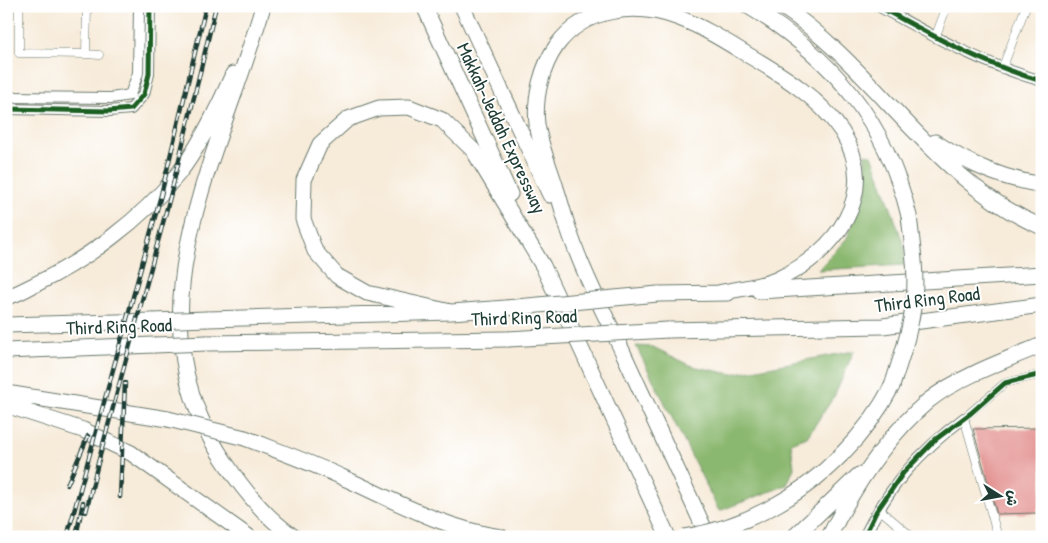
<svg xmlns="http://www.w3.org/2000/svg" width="1048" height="543" viewBox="0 0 1048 543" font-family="'Patrick Hand','Playpen Sans Arabic',sans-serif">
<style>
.forest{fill:#8bb86f;stroke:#557a52}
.building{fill:#e28f8d}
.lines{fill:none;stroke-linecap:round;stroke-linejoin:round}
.minor-casing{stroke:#6b7a6e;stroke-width:9}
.tertiary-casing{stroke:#6b7a6e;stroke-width:12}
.motorway-casing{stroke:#6b7a6e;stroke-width:17}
.minor{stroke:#fff;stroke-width:8}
.tertiary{stroke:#fff;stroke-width:10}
.motorway{stroke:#fff;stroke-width:15}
.rail-casing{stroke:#1f3d34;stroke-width:4.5}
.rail{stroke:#fff;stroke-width:2.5;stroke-dasharray:8;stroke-linecap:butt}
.motorway-bridge-casing{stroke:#6b7a6e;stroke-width:17;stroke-linecap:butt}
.motorway-bridge{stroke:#fff;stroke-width:15}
.cycleway-casing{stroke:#fff;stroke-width:8}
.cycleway{stroke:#1b5e20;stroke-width:5}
.labels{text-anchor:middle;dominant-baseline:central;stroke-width:4;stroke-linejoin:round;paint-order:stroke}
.street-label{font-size:19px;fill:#1f3d34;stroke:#fff}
</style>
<rect width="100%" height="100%" fill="#fff"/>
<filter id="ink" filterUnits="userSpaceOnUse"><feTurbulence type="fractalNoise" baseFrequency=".02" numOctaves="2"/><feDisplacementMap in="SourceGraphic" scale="10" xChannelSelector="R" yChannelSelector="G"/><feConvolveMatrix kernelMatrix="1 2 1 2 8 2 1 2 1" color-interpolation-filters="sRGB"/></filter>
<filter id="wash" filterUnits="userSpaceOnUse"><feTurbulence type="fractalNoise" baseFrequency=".0096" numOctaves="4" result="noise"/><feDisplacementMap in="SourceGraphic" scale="20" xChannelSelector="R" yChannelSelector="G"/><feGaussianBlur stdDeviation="1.12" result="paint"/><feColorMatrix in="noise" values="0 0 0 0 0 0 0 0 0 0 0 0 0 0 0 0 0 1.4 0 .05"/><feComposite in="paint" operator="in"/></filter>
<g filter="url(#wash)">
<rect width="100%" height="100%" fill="#f7ebd9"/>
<path class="forest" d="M865 154 872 155 905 248 904 265 818 270 847 238 866 189Z
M636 346 653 347 692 366 731 374 854 351 835 395 807 437 791 443 794 468 787 485 719 511Z"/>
<g id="blocks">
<path class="building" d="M1042 428V497L1037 513 997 514 973 429Z"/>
</g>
</g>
<g filter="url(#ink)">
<use href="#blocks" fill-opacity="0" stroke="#6b7a6e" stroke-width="1"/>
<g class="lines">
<defs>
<path id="minor" d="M19 6V53L86 54 87 6
M935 38 947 6
M86 54 99 55
M1002 69 1026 6
M878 508 912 537
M998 537 964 418 1005 383 1042 374"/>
<path id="tertiary" d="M878 6C933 36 982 64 1042 81
M6 97 111 98 130 95 138 73 139 6
M6 109 109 111 131 109 144 94 149 74 150 6
M864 537C889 486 919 452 964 418"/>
<path id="motorway" d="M263 6C220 157 124 314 225 462 244 491 265 517 294 537
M424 6 510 194
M462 6 550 195
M748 6C831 56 886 120 909 216
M781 6C877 69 934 182 1042 227
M935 142C970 165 1001 178 1042 185
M759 291 1042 274
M658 294 728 293
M6 297C16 295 25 289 34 285 86 260 141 220 178 174 199 148 219 106 233 74
M451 312 367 293 337 276 315 251 303 219 304 180 320 144 348 119 379 108 409 107 442 120 473 150 543 266 668 537
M207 319 451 312 506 308
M6 325 153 321
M668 330 883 326 1042 305
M207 343 508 339
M6 351 154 345
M6 393 168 419
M6 405 83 430 131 453 249 537
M245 438C278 451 312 463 344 478 395 501 445 529 501 537
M841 455C862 434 878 413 892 386
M708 537C681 477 653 418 626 359 608 320 587 282 573 242 566 224 562 206 556 188 550 168 540 145 537 124 534 97 542 66 557 45 585 7 637 2 679 18 703 27 725 41 748 55 782 75 820 98 842 132 881 194 835 253 778 279 760 287 737 289 718 293
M794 537 859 475
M829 537C853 488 886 437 928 401 956 378 1008 359 1042 345"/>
</defs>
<use href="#minor" class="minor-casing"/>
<use href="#tertiary" class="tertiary-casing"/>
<use href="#motorway" class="motorway-casing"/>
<use href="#minor" class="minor"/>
<use href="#tertiary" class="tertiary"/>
<use href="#motorway" class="motorway"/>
<defs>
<path id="rail" d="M67 485 88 436
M120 497 125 383
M86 512 98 463 170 197 216 6
M67 537 161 195 206 6
M76 537 83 502"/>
</defs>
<use href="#rail" class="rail-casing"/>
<use href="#rail" class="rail"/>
<defs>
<path id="motorway-bridge" d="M506 308 658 294
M153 321 207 319
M508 339 668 330
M154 345 207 343
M892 386C901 358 911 330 914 300 917 273 912 243 909 216
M168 419 245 438
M684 537C743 528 799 498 841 455"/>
</defs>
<use href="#motorway-bridge" class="motorway-bridge-casing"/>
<use href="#motorway-bridge" class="motorway-bridge"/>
<defs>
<path id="cycleway" d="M878 6C933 36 982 64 1042 81
M6 109 109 111 131 109 144 94 149 74 150 6
M864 537 876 512 903 473 936 439 971 413 1005 383 1042 374"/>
</defs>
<use href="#cycleway" class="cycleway-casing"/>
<use href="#cycleway" class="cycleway"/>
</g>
</g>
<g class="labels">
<g class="street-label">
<text transform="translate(502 128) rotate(65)">Makkah-Jeddah Expressway</text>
<text transform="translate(927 299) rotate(-7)">Third Ring Road</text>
<text transform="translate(524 317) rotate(-2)">Third Ring Road</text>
<text transform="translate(119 326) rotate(-2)">Third Ring Road</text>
</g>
</g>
<rect width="1048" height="543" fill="none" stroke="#fff" stroke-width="25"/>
<g transform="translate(1000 496) rotate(101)" stroke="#ffffff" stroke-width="4" paint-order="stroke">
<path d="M0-4L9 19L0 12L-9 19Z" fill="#1f3d34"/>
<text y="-8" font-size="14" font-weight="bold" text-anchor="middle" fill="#1f3d34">ش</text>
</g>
</svg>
